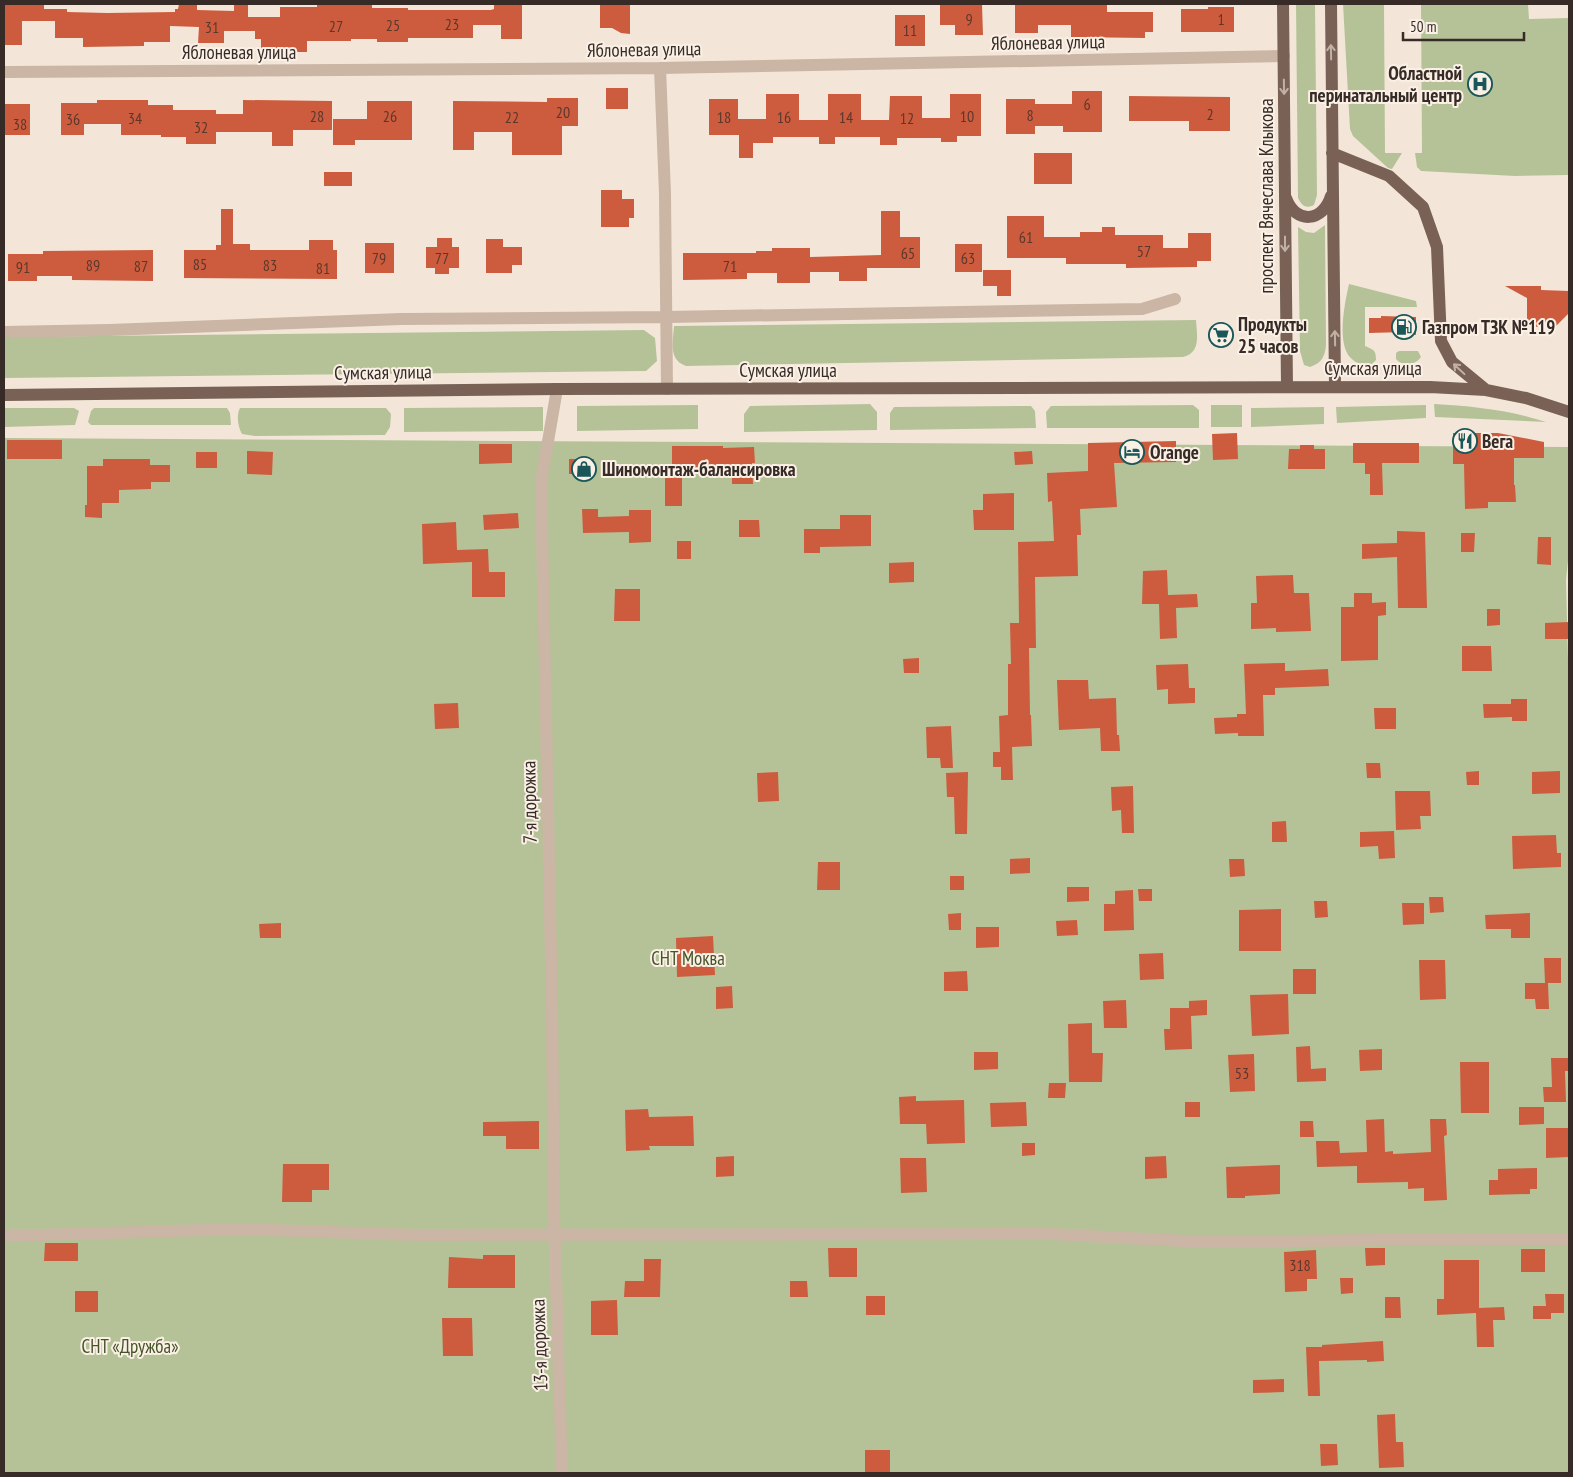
<svg xmlns="http://www.w3.org/2000/svg" width="1573" height="1477" viewBox="0 0 1573 1477" font-family="'PT Sans Narrow',sans-serif">
<style>
.green{fill:#b5c298}
.building{fill:#cc5c3d}
.lines{fill:none;stroke-linecap:round;stroke-linejoin:round}
.minor{stroke:#cbb5a4;stroke-width:12}
.primary{stroke:#796156;stroke-width:12}
.oneway{stroke:#c0b0a5}
.labels{text-anchor:middle;dominant-baseline:central;stroke-width:4;stroke-linejoin:round;paint-order:stroke}
.number-label{font-size:16px;fill:#5c372c}
.street-label{font-size:19px;fill:#362b26;stroke:#faf0e5}
.poi-label{font-size:19px;font-weight:bold;fill:#362b26;stroke:#faf0e5;text-anchor:start}
.park-label{font-size:19px;fill:#465529;stroke:#faf0e5}
</style>
<rect width="100%" height="100%" fill="#f3e6d9"/>
<path class="green" d="M1296 4H1315L1317 195 1314 205C1306 209 1302 206 1298 198Z
M1343 4H1384L1385 153H1402L1392 169 1388 168 1353 136 1350 129Z
M1421 4H1528L1529 19 1569 18V175L1515 176 1421 171 1417 167 1415 153H1422Z
M1325 225 1326 345C1325 356 1322 363 1310 367L1304 365 1300 351 1298 227 1306 232 1314 233Z
M1349 284 1416 301 1417 307H1365V346C1374 350 1376 350 1376 360L1372 364C1365 364 1359 365 1353 360 1335 347 1345 302 1349 284Z
M1196 320C1197 335 1201 353 1183 357L686 366C668 360 673 342 674 326Z
M644 330 655 338 657 361 646 371 4 378V337Z
M1399 351H1418L1421 357C1416 365 1402 367 1396 359V353Z
M870 404 877 412V430L744 432V414L750 406Z
M1434 404C1472 406 1509 410 1546 422L1435 417Z
M698 405V429L577 431V406Z
M1193 405 1199 410V428H1047L1046 412 1051 406Z
M1211 405H1242V427H1211Z
M1426 405V418L1337 423 1336 407Z
M1031 406 1035 411 1036 428 890 430V413L894 407Z
M543 407V431L404 432V408Z
M1324 407V424L1251 427V408Z
M4 408H74L79 411 75 425 4 427Z
M94 408H227L230 413 231 425H91L88 422 91 411Z
M240 408H386L391 414 390 427 385 435 255 436 242 434C238 427 236 416 240 408Z
M4 438 1569 447V551L1566 580 1569 699V1473H4Z"/>
<path class="building" d="M4 4H44V9H67V12L107 13 175 12V9H178L179 4H197V10L234 11V4H248V17H280V7H317V4H372V8H408V10H491L494 9V4H522V39H501V25H473V38H408V42H377V39H351V41H307V52H294V49H261V39H255V31H224V43H198L199 27 170 26V42H144V46L83 47V38H55V21H22V45H4Z
M600 4H630V34L621 33 612 28H600Z
M940 4H982L983 35H955V25H940Z
M1015 4H1107V12H1153V32H1145V38L1071 37V25H1038V33H1015Z
M1208 7H1234V32H1181V9H1208Z
M895 15H925V46H895Z
M606 88H628V109H606Z
M1072 91H1102V132H1063V126H1035V134H1006V99H1035V104H1072Z
M766 94H799V120H828V94H861V120H889L890 96H922V118H950V94H981V136H957V142H941V138H897V145H880V137H835V144H819V137H773V143H753V158H739V135H709V99H738V119H766Z
M1129 96 1230 97V131H1189V121H1129Z
M547 98H578V126H562V155H512V132H474V150H453V101L547 102Z
M97 100H148V105H173V110H216V114H243V100L332 101V130H293V146H272V132H216V144H186V137H161V135H121V124H84V135H61V103H97Z
M367 101H412V140H355V145H333V119H367Z
M4 104H30V135H4Z
M1034 153H1072V184H1034Z
M324 172H352V186H324Z
M601 190H622V199H634V218H629V227H601Z
M221 209H233V244H250V250H309V240H333V250H337V279L184 278V250H216V245H221Z
M881 211H900V237H920V268H867V281H839V272H810V283H777V273H747V279L683 280V253H756V251H772V248H810V257L881 255Z
M1007 216H1044V237H1080V232H1102V227H1115V235H1163V248H1188V233H1211V261H1197V267L1126 268V264H1066V258H1007Z
M437 238H452V247H459V268H449V274H435V268H426V247H437Z
M486 239H503V247H522V265H512V273H486Z
M365 243H394V273H365Z
M955 244H982V272H955Z
M153 250V281L72 280V276H37V281H8V254H43V251Z
M983 270H1011V296H997V286H983Z
M1505 286H1541V290L1569 291V313L1556 326 1527 327V298Z
M1381 316 1416 317V335L1405 332 1369 333V318H1381Z
M1211 326H1230V344H1211Z
M1237 433 1238 459 1213 460 1212 434Z
M1453 433H1498L1544 442V458H1514V485H1515L1516 502H1488V508L1465 509 1464 464H1453Z
M7 440H62V459H7Z
M1176 441V462L1114 463 1117 507 1080 509 1081 535H1077L1078 576 1035 577 1036 648H1029L1030 715H1031L1032 746 1012 747 1013 780H1001V767H993V752H1000L999 716 1008 715V664H1011L1010 623H1019L1018 542 1054 541 1052 501 1048 502 1047 473 1088 471V443Z
M1353 443H1419V463H1382L1383 495H1370V474H1365V463H1353Z
M479 444H512V463L479 464Z
M1300 445H1314V449H1325V469H1288L1289 449H1300Z
M672 446H723V448L754 447 755 463H752L753 484H732V467H672Z
M247 451 273 452 272 475 247 474Z
M1032 451 1033 464 1015 465 1014 452Z
M196 452H217V468H196Z
M103 459H150V465H170V482H151V489L119 490V503H102V518L85 517V505H87V466H103Z
M569 459H594V474H569Z
M665 478H682V506H665Z
M1014 493V530H974L973 510H983V494Z
M582 509H598V517L629 516V510H651V542L629 543V532L583 533Z
M518 513 519 528 484 530 483 515Z
M840 515H871V546L820 547V553H804V529H840Z
M739 520H759L760 537H739Z
M456 522 457 550 488 549 489 572H505V597H472V562L423 564 422 524Z
M1397 531 1425 532 1427 608H1398L1397 557 1362 559V544L1397 543Z
M1461 533H1475L1474 552H1461Z
M1538 537H1551V565L1537 564Z
M677 541H691V559H677Z
M914 562V582L889 583V563Z
M1167 570 1168 595 1197 594 1198 607 1176 608 1177 638 1160 639 1159 604H1142L1143 571Z
M1293 575 1294 593H1309L1311 631 1276 632V628L1251 629V603H1257L1256 576Z
M615 589H640V621H614Z
M1354 593H1372V603L1386 602V615L1378 616V660L1341 661V607H1354Z
M1487 609H1500V625L1487 626Z
M1569 622V639H1545V623Z
M1462 646H1491L1492 671H1462Z
M919 658V673H904L903 659Z
M1285 663V671L1328 669 1329 686 1275 688V695H1263L1264 736H1238V733L1215 734 1214 718 1237 717V714H1246L1244 664Z
M1188 664 1189 688H1195V703L1168 704V689L1157 690 1156 665Z
M1057 680H1088L1089 699 1116 698 1117 735H1119L1120 751H1101L1100 728 1059 730Z
M1511 699H1527V721H1512V717L1484 718 1483 704H1511Z
M458 703 459 728 435 729 434 704Z
M1374 708H1396V729H1375Z
M951 726 953 768H941L940 758H927L926 727Z
M1366 763H1380L1381 778H1367Z
M1479 771V785H1467L1466 772Z
M1560 771V793L1532 794V772Z
M778 772 779 801 758 802 757 773Z
M968 772 967 834H955L954 797H947L946 773Z
M1133 786 1134 833H1122L1121 810 1112 811 1111 787Z
M1395 791H1430L1431 816H1420L1421 829 1396 830Z
M1286 821 1287 842H1272V822Z
M1394 831 1395 858 1379 859 1378 846 1360 847V832Z
M1556 835 1557 853H1561V867L1513 869 1512 836Z
M1030 858V873L1010 874V859Z
M1229 859H1244L1245 876 1230 877Z
M818 862H840V890H817Z
M950 876H964V890H950Z
M1067 887H1089V901L1067 902Z
M1138 889H1152V901H1139Z
M1133 890 1134 930 1104 931V904H1115V891Z
M1429 897H1443L1444 912 1430 913Z
M1314 901H1327L1328 917 1315 918Z
M1402 903H1424V924L1403 925Z
M1281 909V951H1239V910Z
M961 913V930H949L948 914Z
M1530 913V938H1511V929H1486L1485 915Z
M1077 920 1078 935 1057 936 1056 921Z
M281 923V938H260L259 924Z
M976 927H999V947L976 948Z
M713 936 715 975 677 977 676 938Z
M1163 953 1164 979 1140 980 1139 954Z
M1544 958H1561V983H1548L1549 1009H1536L1535 999H1525V983H1547H1545Z
M1419 960H1445L1446 999 1420 1000Z
M1293 969H1316V994H1293Z
M967 971 968 991H944V972Z
M732 986 733 1008 716 1009V987Z
M1288 994 1289 1034 1252 1036 1250 995Z
M1126 1000 1127 1028H1104L1103 1001Z
M1207 1000V1015L1191 1016 1192 1049 1165 1050 1164 1029H1170V1008H1189V1001Z
M1092 1023V1053H1103L1102 1082H1069L1068 1024Z
M1310 1046 1311 1069 1326 1068V1081L1297 1082 1296 1047Z
M1382 1049V1070L1360 1071 1359 1050Z
M974 1052H998V1069L974 1070Z
M1254 1054 1255 1091 1230 1092 1228 1055Z
M1551 1058H1569V1071H1565L1566 1102H1544L1543 1087H1552Z
M1460 1062H1489V1113H1461Z
M1049 1083H1066L1065 1098H1048Z
M916 1096V1101L964 1100 965 1143 927 1144 926 1124H900L899 1097Z
M1026 1102 1027 1126 991 1127 990 1103Z
M1185 1102H1200V1117H1185Z
M1519 1107H1544V1124L1519 1125Z
M648 1109 649 1117 693 1116 694 1146H649L650 1150 626 1151 625 1110Z
M1384 1119 1385 1152 1393 1151V1154L1431 1152 1430 1119H1446L1447 1135 1444 1136 1447 1200 1424 1201V1188L1408 1189V1182L1357 1183V1166L1317 1167 1316 1141H1339L1340 1153 1367 1152 1366 1120Z
M539 1121V1149H506V1136H483V1122Z
M1300 1121H1313L1314 1137H1300Z
M1546 1128H1569V1157L1546 1158Z
M1022 1143H1035V1155L1022 1156Z
M734 1156V1176L716 1177V1157Z
M1166 1156 1167 1178 1145 1179V1157Z
M900 1158H926L927 1192 901 1193Z
M283 1164H329V1190H312V1202H282Z
M1280 1165V1194L1245 1196V1198H1227L1226 1167Z
M1537 1168V1189H1530V1194L1489 1195V1180H1498V1169Z
M45 1243H78V1261H44Z
M828 1248H857V1277H829Z
M1365 1248H1385V1265L1366 1266Z
M1521 1249H1545V1272H1521Z
M1316 1250 1317 1279H1307V1291L1285 1292 1284 1252Z
M483 1255H515V1288H448L449 1257 483 1259Z
M644 1259H661L660 1297H624L625 1281H644Z
M1444 1260H1479V1308L1504 1307 1505 1320H1493L1494 1347H1477L1476 1313 1437 1315V1299H1444Z
M1340 1278H1353V1293L1341 1294Z
M790 1281H807L808 1297H790Z
M75 1291H98V1312H75Z
M1545 1294H1564V1313H1551V1319H1533V1306H1546Z
M866 1296H885V1315H866Z
M1385 1297H1400L1401 1318H1385Z
M617 1300 618 1335H591V1301Z
M442 1318H472L473 1356H443Z
M1383 1341 1384 1361 1367 1362V1360L1319 1361 1320 1396H1308L1306 1347H1322V1345Z
M1284 1379V1392L1253 1393V1380Z
M1395 1414 1396 1442H1403L1404 1467 1379 1468 1377 1415Z
M1320 1444H1337L1338 1465 1321 1466Z
M865 1450H890V1472H865Z"/>
<g class="lines">
<path class="minor" d="M660 68 665 194 667 389
M4 72 660 68 1284 56
M4 332 109 330 401 319 667 317 1142 309 1175 299
M557 389 541 482 552 1006 554 1216 562 1473
M4 1236 242 1229 415 1235 1049 1234 1204 1242 1459 1239 1569 1240"/>
<path class="primary" d="M1283 4 1287 387
M1331 4 1335 387
M1332 153 1389 176 1423 207 1437 247 1441 341 1452 362 1486 390
M1286 198C1296 225 1323 222 1331 196
M4 395 557 389 1430 387 1486 390 1526 398 1569 412"/>
</g>
<defs><path id="oneway-shaft" d="M-6 0H5M1.5-3L5.5 0L1.5 3" fill="none" stroke-width="1.6" stroke-linecap="round" stroke-linejoin="round" transform="scale(1.25)"/></defs>
<g class="oneway">
<use href="#oneway-shaft" transform="translate(1331 52) rotate(-91)"/>
<use href="#oneway-shaft" transform="translate(1284 87) rotate(89)"/>
<use href="#oneway-shaft" transform="translate(1285 244) rotate(90)"/>
<use href="#oneway-shaft" transform="translate(1335 338) rotate(-91)"/>
<use href="#oneway-shaft" transform="translate(1459 369) rotate(-137)"/>
</g>
<defs>
<symbol id="hospital-ring" viewBox="-11 -11 22 22"><circle r="9.5" fill="#faf0e5" stroke="#1a5759" stroke-width="1.5"/><path d="M-5-5h3v3.5h4V-5h3V5h-3V1.5h-4V5h-3Z" fill="#1a5759"/></symbol>
<symbol id="fuel-ring" viewBox="-11 -11 22 22"><circle r="9.5" fill="#faf0e5" stroke="#1a5759" stroke-width="1.5"/><path d="M-5.5-6h7V0h2V4h1.3V-2.5L3-4.5l.8-.8L6-3V5H2.5V1h-1V6h-7ZM-4.2-4.7v3.2H.2V-4.7Z" fill="#1a5759"/></symbol>
<symbol id="supermarket-ring" viewBox="-11 -11 22 22"><circle r="9.5" fill="#faf0e5" stroke="#1a5759" stroke-width="1.5"/><path d="M-6-5.5h2.5l.6 2H6L4.5 2H-2.5L-4.4-4H-6ZM-1.5 3.2a1.3 1.3 0 1 0 .1 0ZM3 3.2a1.3 1.3 0 1 0 .1 0Z" fill="#1a5759"/></symbol>
<symbol id="restaurant-ring" viewBox="-11 -11 22 22"><circle r="9.5" fill="#faf0e5" stroke="#1a5759" stroke-width="1.5"/><path d="M-5-6h1v4h1v-4h1v4h1v-4h1v5L-1.5 .5V6h-2V.5L-5-1ZM5-6V6H3V1.5H1.5Q1.5-4 5-6Z" fill="#1a5759"/></symbol>
<symbol id="hotel-ring" viewBox="-11 -11 22 22"><circle r="9.5" fill="#faf0e5" stroke="#1a5759" stroke-width="1.5"/><path d="M-6-4.5h1.5V1H6V5H4.5V3h-9V5H-6ZM-4 0a1.8 1.8 0 1 1 3.6 0ZM.5 0V-2.5h3Q6-2.5 6 0Z" fill="#1a5759"/></symbol>
<symbol id="shop-ring" viewBox="-11 -11 22 22"><circle r="9.5" fill="#faf0e5" stroke="#1a5759" stroke-width="1.5"/><path d="M-5-2.5h2.3a2.7 3.5 0 0 1 5.4 0H5L5.5 6h-11ZM-1.5-2.5h3a1.5 2.3 0 0 0-3 0Z" fill="#1a5759"/></symbol>
</defs>
<g fill-rule="evenodd">
<use href="#hospital-ring" x="1466" y="70" width="28" height="28"/>
<use href="#fuel-ring" x="1390" y="313" width="28" height="28"/>
<use href="#supermarket-ring" x="1207" y="321" width="28" height="28"/>
<use href="#restaurant-ring" x="1451" y="427" width="28" height="28"/>
<use href="#hotel-ring" x="1118" y="438" width="28" height="28"/>
<use href="#shop-ring" x="570" y="455" width="28" height="28"/>
</g>
<g class="labels">
<g class="number-label">
<text x="969" y="19">9</text>
<text x="1221" y="19">1</text>
<text x="452" y="24">23</text>
<text x="393" y="25">25</text>
<text x="336" y="26">27</text>
<text x="212" y="27">31</text>
<text x="910" y="30">11</text>
<text x="1087" y="104">6</text>
<text x="563" y="112">20</text>
<text x="1210" y="114">2</text>
<text x="1030" y="115">8</text>
<text x="317" y="116">28</text>
<text x="390" y="116">26</text>
<text x="967" y="116">10</text>
<text x="512" y="117">22</text>
<text x="724" y="117">18</text>
<text x="784" y="117">16</text>
<text x="846" y="117">14</text>
<text x="135" y="118">34</text>
<text x="907" y="118">12</text>
<text x="73" y="119">36</text>
<text x="20" y="124">38</text>
<text x="201" y="127">32</text>
<text x="1026" y="237">61</text>
<text x="1144" y="251">57</text>
<text x="908" y="253">65</text>
<text x="379" y="258">79</text>
<text x="442" y="258">77</text>
<text x="968" y="258">63</text>
<text x="200" y="264">85</text>
<text x="93" y="265">89</text>
<text x="270" y="265">83</text>
<text x="141" y="266">87</text>
<text x="730" y="266">71</text>
<text x="23" y="267">91</text>
<text x="323" y="268">81</text>
<text x="1242" y="1073">53</text>
<text x="1300" y="1265">318</text>
</g>
<g class="street-label">
<text transform="translate(1048 42) rotate(-1)">Яблоневая улица</text>
<text transform="translate(644 49) rotate(-1)">Яблоневая улица</text>
<text x="239" y="52">Яблоневая улица</text>
<text transform="translate(1266 196) rotate(-90)">проспект Вячеслава Клыкова</text>
<text x="1373" y="368">Сумская улица</text>
<text x="788" y="370">Сумская улица</text>
<text transform="translate(383 372) rotate(-1)">Сумская улица</text>
<text transform="translate(529 802) rotate(-91)">7-я дорожка</text>
<text transform="translate(539 1345) rotate(-92)">13-я дорожка</text>
</g>
<g class="poi-label">
<text x="1462" y="73" text-anchor="end">Областной<tspan x="1462" dy="22">перинатальный центр</tspan></text>
<text x="1238" y="324">Продукты<tspan x="1238" dy="22">25 часов</tspan></text>
<text x="1422" y="327">Газпром ТЗК №119</text>
<text x="1482" y="441">Вега</text>
<text x="1150" y="452">Orange</text>
<text x="602" y="469">Шиномонтаж-балансировка</text>
</g>
<g class="park-label">
<text x="688" y="958">СНТ Моква</text>
<text x="130" y="1346">СНТ «Дружба»</text>
</g>
</g>
<rect width="1573" height="1477" fill="none" stroke="#362b26" stroke-width="10"/>
<path d="M1403 32v8h121v-8" fill="none" stroke="#362b26" stroke-width="2.5"/>
<text x="1410" y="32" font-size="15" fill="#362b26" stroke="#faf0e5" stroke-width="4" paint-order="stroke">50 m</text>
</svg>
